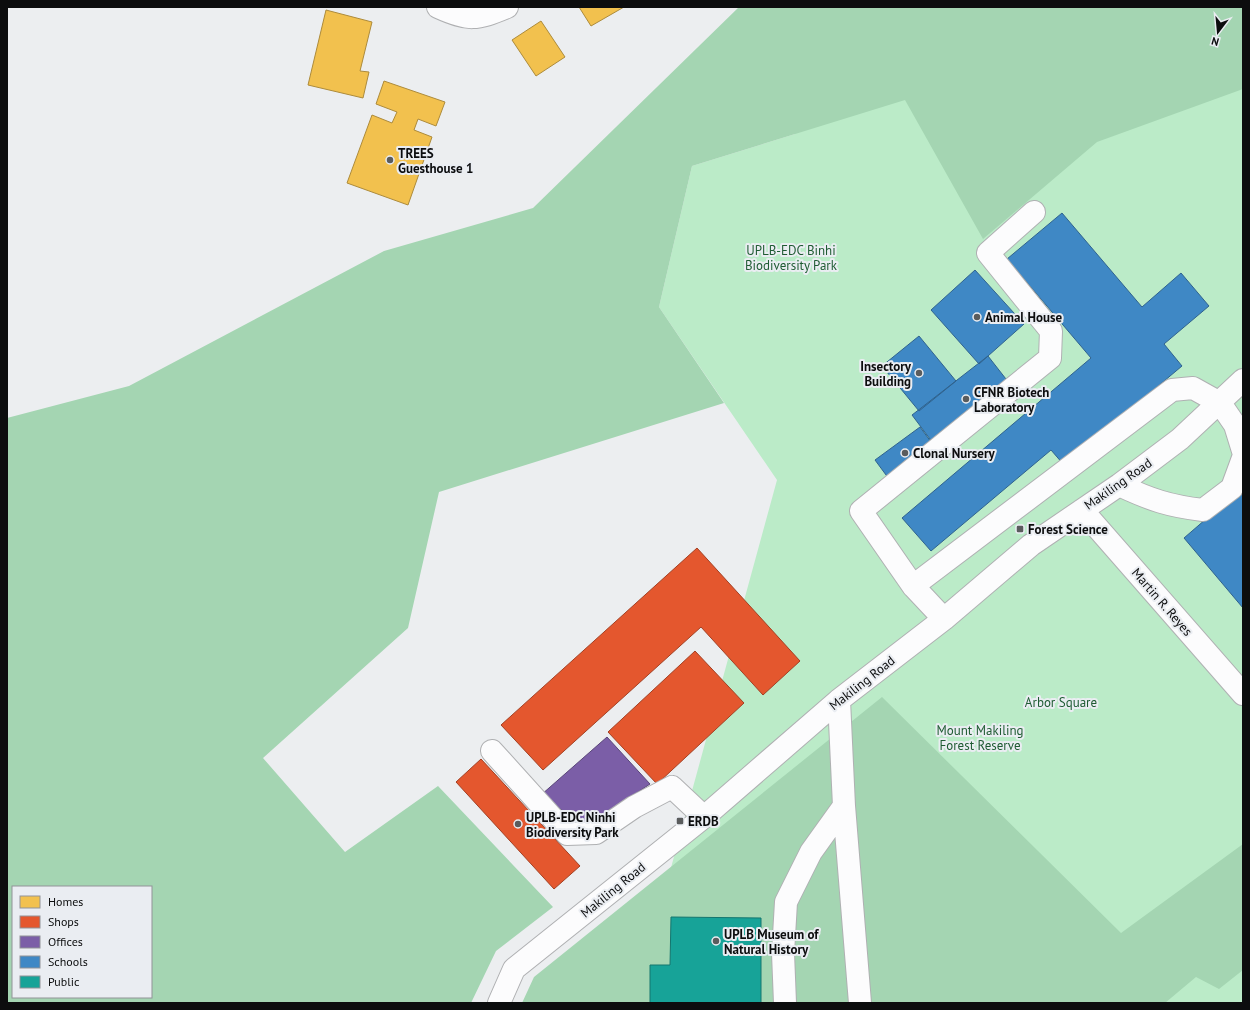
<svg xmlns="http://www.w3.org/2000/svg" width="1250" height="1010" viewBox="0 0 1250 1010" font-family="'PT Sans',sans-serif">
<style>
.green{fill:#bbebc8}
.forest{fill:#a4d5b2;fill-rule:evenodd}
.homes{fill:#f2c14e;stroke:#ad8b3b}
.shops{fill:#e4572e;stroke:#a34124}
.offices{fill:#7b5ea7;stroke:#5a4679}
.schools{fill:#3f88c5;stroke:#30638e}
.public{fill:#17a398;stroke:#14766f}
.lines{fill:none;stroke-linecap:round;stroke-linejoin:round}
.minor-casing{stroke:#afb0b2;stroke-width:24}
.minor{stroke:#fcfcfd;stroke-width:22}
.poi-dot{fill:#5a5c5d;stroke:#eaedf2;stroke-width:1.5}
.labels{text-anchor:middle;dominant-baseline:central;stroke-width:4;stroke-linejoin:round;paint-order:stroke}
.poi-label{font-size:13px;font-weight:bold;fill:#0c0d0e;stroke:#eaedf2;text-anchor:start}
.park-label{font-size:13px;fill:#1f5c33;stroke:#eaedf2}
.street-label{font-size:13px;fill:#0c0d0e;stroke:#eaedf2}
</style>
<rect width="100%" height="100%" fill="#eceef0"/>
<path class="green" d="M792 7H1243V1003H634L777 480 659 307 692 166 795 134Z"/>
<path class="forest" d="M739 7H1243V89L1097 142 983 239 905 100 692 166 659 307 724 403 439 492 408 628 263 758 345 852 438 786 553 907 496 951 471 1003H7V418L129 386 384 251 533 208ZM13 887H151V997H13Z
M882 697 1121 933 1243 844V970L1219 989 1196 977 1165 1003H522L534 977Z"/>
<path class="homes" d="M579 7H624L591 26Z
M326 10 372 22 360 71 369 72 363 98 308 85Z
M541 21 565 57 536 76 512 40Z
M384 81 445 102 436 126 418 119 414 130 432 137 408 205 347 183 372 115 392 123 397 112 376 104Z"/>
<path class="shops" d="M697 548 800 661 763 695 701 627 543 770 501 725Z
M695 651 744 703 657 784 608 732Z
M481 759 580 866 554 889 456 782Z"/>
<path class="offices" d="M607 737 650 784 585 827 541 795Z"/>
<path class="schools" d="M1062 213 1142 307 1181 273 1209 306 1164 344 1182 366 1064 465 1051 450 931 551 902 518 1091 358 1007 259Z
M975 270 1024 324 979 364 931 310Z
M919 336 956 381 919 411 882 366Z
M988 356 1013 388 936 447 912 415Z
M920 427 934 446 889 479 875 460Z
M1243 487V608L1184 538Z"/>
<path class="public" d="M671 917 761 918V1003H650V965H670Z"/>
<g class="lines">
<defs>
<path id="minor" d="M438 7C469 21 476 20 507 7
M1119 485C1151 500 1169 506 1203 510L1232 488 1243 458
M1082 510 1243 694
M913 586 1172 390 1193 388 1220 403 1235 425 1243 451
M944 619 913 586 861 511 1050 358 1051 331 988 253 1034 212
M839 700 844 806 860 1003
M492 751 567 834 596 833 634 807 672 787 704 817
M499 1003 514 969 704 817 839 700 944 619 1031 545 1119 485 1180 439 1243 380
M785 1003 783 953 786 902 811 852 844 806"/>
</defs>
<use href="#minor" class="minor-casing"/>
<use href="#minor" class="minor"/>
</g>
<g class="poi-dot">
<circle cx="390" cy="160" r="4"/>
<circle cx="977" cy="317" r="4"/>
<circle cx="919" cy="373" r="4"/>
<circle cx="966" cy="399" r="4"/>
<circle cx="905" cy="453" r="4"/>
<rect x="1016" y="525" width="8" height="8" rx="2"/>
<rect x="676" y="817" width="8" height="8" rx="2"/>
<circle cx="518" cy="824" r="4"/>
<circle cx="716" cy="941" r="4"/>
</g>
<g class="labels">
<g class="poi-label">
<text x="398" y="153">TREES<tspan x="398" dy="15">Guesthouse 1</tspan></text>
<text x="985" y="317">Animal House</text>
<text x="911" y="366" text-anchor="end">Insectory<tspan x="911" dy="15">Building</tspan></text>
<text x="974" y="392">CFNR Biotech<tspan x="974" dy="15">Laboratory</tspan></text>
<text x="913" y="453">Clonal Nursery</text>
<text x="1028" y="529">Forest Science</text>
<text x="526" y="817">UPLB-EDC Ninhi<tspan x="526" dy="15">Biodiversity Park</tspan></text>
<text x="688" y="821">ERDB</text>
<text x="724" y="934">UPLB Museum of<tspan x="724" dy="15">Natural History</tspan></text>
</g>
<g class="park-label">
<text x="791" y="250">UPLB-EDC Binhi<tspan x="791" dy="15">Biodiversity Park</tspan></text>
<text x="1061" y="702">Arbor Square</text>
<text x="980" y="730">Mount Makiling<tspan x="980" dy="15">Forest Reserve</tspan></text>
</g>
<g class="street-label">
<text transform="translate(1118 484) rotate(-35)">Makiling Road</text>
<text transform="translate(1162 602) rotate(49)">Martin R. Reyes</text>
<text transform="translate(862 683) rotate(-38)">Makiling Road</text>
<text transform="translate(613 890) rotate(-39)">Makiling Road</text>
</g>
</g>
<rect width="1250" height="1010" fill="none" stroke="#0c0d0e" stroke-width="16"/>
<rect x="12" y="886" width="140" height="112" fill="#eaedf2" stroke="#919397"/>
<rect x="20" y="896" width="20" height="12" fill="#f2c14e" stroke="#919397"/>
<text x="48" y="906" font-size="12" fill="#0c0d0e">Homes</text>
<rect x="20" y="916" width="20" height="12" fill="#e4572e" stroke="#919397"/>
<text x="48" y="926" font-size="12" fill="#0c0d0e">Shops</text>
<rect x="20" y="936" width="20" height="12" fill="#7b5ea7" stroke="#919397"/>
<text x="48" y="946" font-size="12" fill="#0c0d0e">Offices</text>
<rect x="20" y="956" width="20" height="12" fill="#3f88c5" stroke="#919397"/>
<text x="48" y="966" font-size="12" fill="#0c0d0e">Schools</text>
<rect x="20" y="976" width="20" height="12" fill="#17a398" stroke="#919397"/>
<text x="48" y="986" font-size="12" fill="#0c0d0e">Public</text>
<g transform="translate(1218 32) rotate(196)" stroke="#eaedf2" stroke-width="3" paint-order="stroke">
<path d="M0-3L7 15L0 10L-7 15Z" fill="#0c0d0e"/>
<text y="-6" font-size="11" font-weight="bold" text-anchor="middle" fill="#0c0d0e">N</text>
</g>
</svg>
